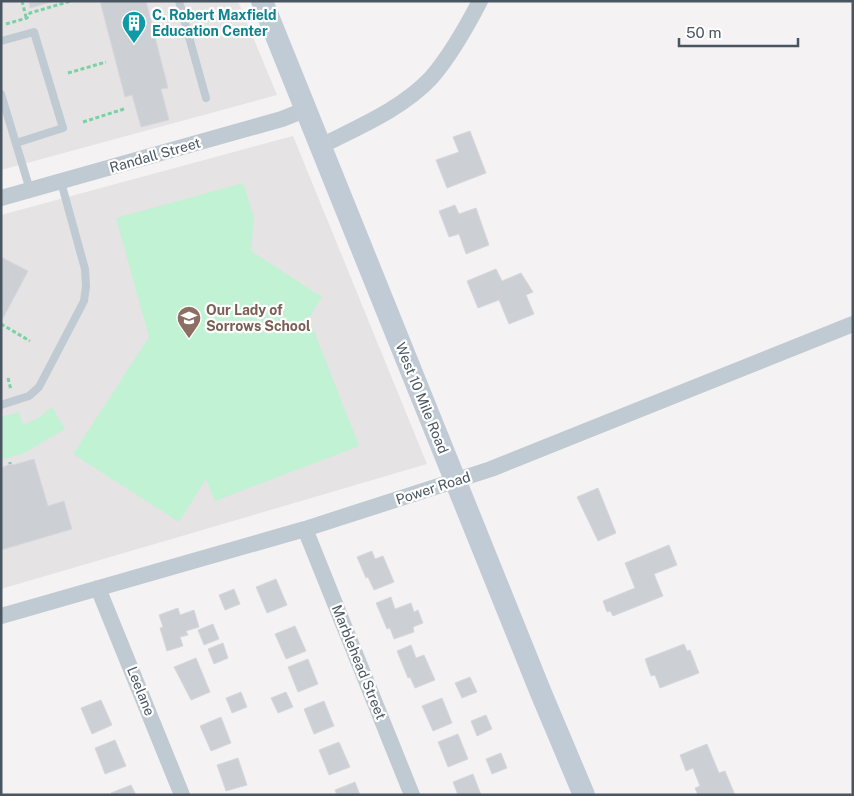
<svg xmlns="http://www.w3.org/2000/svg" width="854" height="796" viewBox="0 0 854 796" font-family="'Public Sans',sans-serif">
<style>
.education{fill:#e5e3e4}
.green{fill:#c1f2d3}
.building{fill:#cccfd4;stroke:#d6d8dd}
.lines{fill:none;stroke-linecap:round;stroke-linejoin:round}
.path{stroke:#77d2a4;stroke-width:3;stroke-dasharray:4 2.5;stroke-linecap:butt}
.lane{stroke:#c0cad2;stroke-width:8}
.street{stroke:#c0cad2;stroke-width:16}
.secondary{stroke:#c0cbd6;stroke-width:22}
.labels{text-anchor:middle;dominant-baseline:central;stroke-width:4.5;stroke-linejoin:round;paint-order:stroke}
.culture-label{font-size:14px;font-weight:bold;fill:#0d838f;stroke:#fff;text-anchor:start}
.street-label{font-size:14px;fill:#495661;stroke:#fff}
.education-label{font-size:14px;font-weight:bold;fill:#785e54;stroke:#fff;text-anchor:start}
</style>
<rect width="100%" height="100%" fill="#f4f2f2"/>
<path class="education" d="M1 1H238L277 95 1 170Z
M293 136 427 464 1 589V215Z"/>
<path class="green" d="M243 183 254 217 251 251 322 297 309 318 359 446 215 501 206 479 179 522 73 454 149 337 116 218Z
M52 407 65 429 24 453 1 460V417L19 412 23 425 38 418Z"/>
<path class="building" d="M29 1H55L30 8Z
M100 1H146L168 88 161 89 169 120 141 127 132 95 125 97Z
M470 131 486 173 447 188 436 160 459 152 453 137Z
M455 205 459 214 476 208 489 245 466 254 459 234 449 237 439 211Z
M1 257 28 271 1 322Z
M496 269 502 281 521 273 533 292 526 295 534 314 509 324 499 300 478 308 467 281Z
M34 459 48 506 64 501 72 529 1 550V468L10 464 13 465Z
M598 488 616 533 598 541 577 497Z
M669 545 677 565 654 574 663 596 613 616 610 611 607 612 603 601 635 588 625 563Z
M372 551 375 559 383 556 394 582 374 590 368 577 366 578 357 557Z
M276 579 287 605 267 613 256 587Z
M234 589 240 604 225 610 219 595Z
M391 597 395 609 411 603 414 612 418 610 423 623 413 627 414 632 394 639 390 628 387 629 376 603Z
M178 608 180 615 194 610 199 627 186 631 188 635 180 637 183 646 167 651 160 628 163 627 159 615Z
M213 624 219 639 204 645 198 630Z
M295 626 306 651 286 659 275 634Z
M223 643 228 658 214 664 208 649Z
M684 644 687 651 690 650 699 673 660 688 655 675 651 676 645 659Z
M411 645 416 658 424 655 435 680 415 688 410 677 408 678 397 651Z
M196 658 210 692 191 700 174 667Z
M308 659 318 684 298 692 288 667Z
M470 677 477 692 462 698 455 683Z
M241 692 247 707 232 713 226 698Z
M286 692 293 707 278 713 271 698Z
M442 698 452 723 433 731 422 706Z
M101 700 112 725 92 734 81 708Z
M324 701 334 726 314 734 304 709Z
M486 715 492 729 477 736 471 721Z
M221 717 231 743 211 751 200 726Z
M458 734 468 759 448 767 438 742Z
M115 740 126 766 105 774 95 748Z
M339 742 350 767 329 775 319 750Z
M707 744 719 773 725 771 735 795H698L695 788 700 786 693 768 686 771 680 755Z
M501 753 507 768 492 774 486 759Z
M238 758 247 785 226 791 217 765Z
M473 774 481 795H458L453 782Z
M355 782 360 795H337L335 790Z
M131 785 136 795H112L111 793Z"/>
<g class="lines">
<path class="path" d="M22 1 26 17
M6 24 27 18 30 13 71 1
M68 73 106 62
M83 122 124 109
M1 324 30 341
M8 378 11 390
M10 462V464"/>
<path class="lane" d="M179 1 206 98
M1 41 34 32 63 128 16 143
M1 94 30 190
M1 405 29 396 39 387 84 301 86 286 85 269 61 182"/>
<path class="street" d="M321 146C358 127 402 109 431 78 451 55 466 28 480 1
M1 198 282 119 307 109
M305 529 412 795
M98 588 182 795
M1 616 305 529 491 469 853 324"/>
<path class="secondary" d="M262 1 541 693 584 795"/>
</g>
<defs>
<symbol id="building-pin" viewBox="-11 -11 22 30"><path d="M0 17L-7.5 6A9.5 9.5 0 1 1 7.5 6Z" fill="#0f9aa8" stroke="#fff"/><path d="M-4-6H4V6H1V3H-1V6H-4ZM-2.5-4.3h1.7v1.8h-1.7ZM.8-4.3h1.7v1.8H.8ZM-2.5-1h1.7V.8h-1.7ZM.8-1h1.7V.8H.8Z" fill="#fff"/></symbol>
<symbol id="school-pin" viewBox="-11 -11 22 30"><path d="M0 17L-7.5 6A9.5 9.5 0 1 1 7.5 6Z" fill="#8d6e63" stroke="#fff"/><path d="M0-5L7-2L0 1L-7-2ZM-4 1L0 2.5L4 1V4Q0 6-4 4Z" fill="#fff"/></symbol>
</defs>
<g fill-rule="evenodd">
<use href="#building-pin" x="120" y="9" width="28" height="38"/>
<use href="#school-pin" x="175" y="304" width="28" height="38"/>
</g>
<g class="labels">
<g class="culture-label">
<text x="152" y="15">C. Robert Maxfield<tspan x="152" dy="16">Education Center</tspan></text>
</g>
<g class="street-label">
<text transform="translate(155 155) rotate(-16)">Randall Street</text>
<text transform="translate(422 398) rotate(68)">West 10 Mile Road</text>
<text transform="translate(433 488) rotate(-18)">Power Road</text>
<text transform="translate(359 662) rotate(68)">Marblehead Street</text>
<text transform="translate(141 691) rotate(68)">Leelane</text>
</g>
<g class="education-label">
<text x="206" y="310">Our Lady of<tspan x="206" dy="16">Sorrows School</tspan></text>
</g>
</g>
<rect width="854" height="796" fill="none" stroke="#495661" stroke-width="5"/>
<path d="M679 38v8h119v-8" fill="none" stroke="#495661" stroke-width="2.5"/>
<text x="686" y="38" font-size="15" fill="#495661" stroke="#ffffff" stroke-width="4" paint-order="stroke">50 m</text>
</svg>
